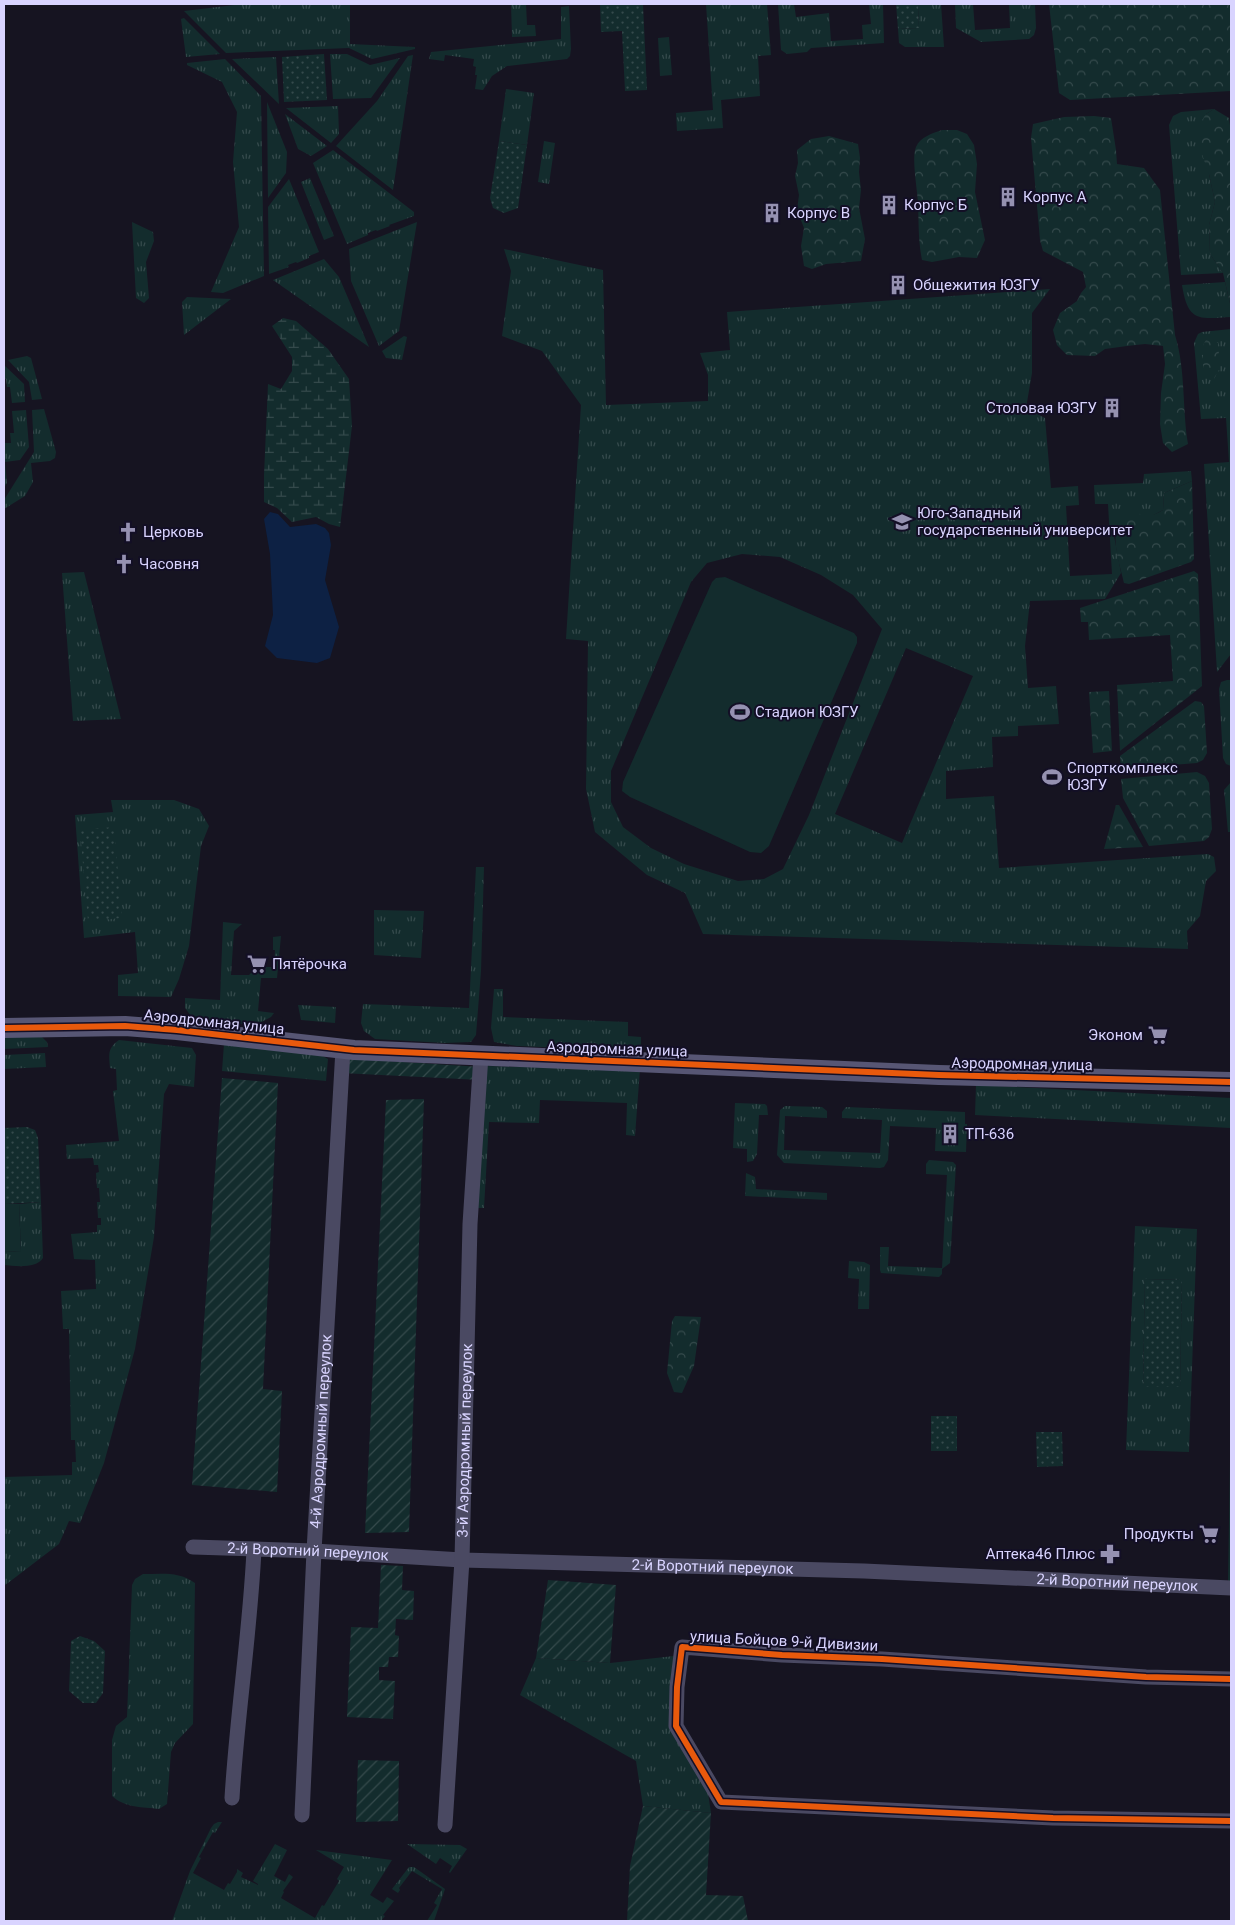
<svg xmlns="http://www.w3.org/2000/svg" width="1235" height="1925" viewBox="0 0 1235 1925" font-family="Roboto,sans-serif">
<style>
.grass{fill:url(#grass-tufts);fill-rule:evenodd}
.forest{fill:url(#forest-crowns)}
.wetland{fill:url(#wetland-marsh)}
.park{fill:url(#park-dots)}
.garden{fill:url(#garden-furrows)}
.pitch{fill:#132c2d}
.water{fill:#0d2144}
.lines{fill:none;stroke-linecap:round;stroke-linejoin:round}
.street{stroke:#4a4962;stroke-width:15}
.secondary{stroke:#575674;stroke-width:20}
.cycleway-casing{stroke:#130f26;stroke-width:9}
.cycleway{stroke:#e8590c;stroke-width:6}
.labels{text-anchor:middle;dominant-baseline:central;stroke-width:4;stroke-linejoin:round;paint-order:stroke}
.poi-label{font-size:15px;fill:#d9d4ff;stroke:#130f26;text-anchor:start}
.street-label{font-size:15px;fill:#d9d4ff;stroke:#130f26}
</style>
<defs>
<pattern id="grass-tufts" width="24" height="20" patternUnits="userSpaceOnUse" patternTransform="scale(1.25)"><rect width="24" height="20" fill="#132c2d"/><path d="M3 7l-1-3M5 7V3M7 7l1-3M15 17l-1-3M17 17v-4M19 17l1-3" fill="none" stroke="#354a4c"/></pattern>
<pattern id="forest-crowns" width="20" height="18" patternUnits="userSpaceOnUse" patternTransform="scale(1.25)"><rect width="20" height="18" fill="#132c2d"/><path d="M2 6a3 3 0 1 1 6 0M12 15a3 3 0 1 1 6 0" fill="none" stroke="#354a4c"/></pattern>
<pattern id="wetland-marsh" width="20" height="14" patternUnits="userSpaceOnUse" patternTransform="scale(1.25)"><rect width="20" height="14" fill="#132c2d"/><path d="M1 5h8M5 5V1M11 12h8M15 12V8" fill="none" stroke="#354a4c"/></pattern>
<pattern id="park-dots" width="8" height="8" patternUnits="userSpaceOnUse" patternTransform="scale(1.25)"><rect width="8" height="8" fill="#132c2d"/><path d="M2 2h.1M6 6h.1" fill="none" stroke="#354a4c" stroke-width="1.8" stroke-linecap="round"/></pattern>
<pattern id="garden-furrows" width="10" height="10" patternUnits="userSpaceOnUse" patternTransform="scale(1.25)"><rect width="10" height="10" fill="#132c2d"/><path d="M-1 1l2-2M0 10L10 0M9 11l2-2" fill="none" stroke="#354a4c"/></pattern>
</defs>
<rect width="100%" height="100%" fill="#161421"/>
<path class="grass" d="M243 4H350V44L415 47V49L372 59 349 48 226 53 184 11Z
M511 4H526L527 25H535L536 36 512 37Z
M706 4H767L771 55 758 56 760 96 721 100 723 128 677 131 676 113 713 110Z
M778 4H794L796 17 829 13 831 41 863 39 862 25 871 24 869 4H883L884 43 811 48 807 52 787 54 781 50Z
M918 4H941L944 47H905L899 43 898 29 919 28Z
M955 4H973L975 30 1010 28 1009 4H1035L1036 28 1034 35 1029 39 981 42 956 28Z
M569 6 571 49 570 56 567 59 507 66 492 76 483 90 475 89 477 75H475L476 67 473 66 474 59 445 55 444 61 429 59 431 52 561 39V7Z
M184 18 220 54 186 57 181 19Z
M669 37 672 75 660 76 658 38Z
M330 54H347L370 65 400 58 371 98 333 99Z
M413 55 393 190 336 146 377 101 408 56Z
M276 57 279 104 232 59Z
M225 59 261 96 264 276 223 293 211 292 239 227 233 162 237 112 222 82 187 65V63Z
M506 89 534 93 527 145 499 141Z
M267 102 287 152 286 173 268 198Z
M338 106 339 134 331 143 286 108Z
M1214 109 1206 114 1209 174 1215 202 1209 225 1210 254 1223 273 1181 275 1169 125 1173 116 1181 112Z
M285 114 327 146 311 156 298 149Z
M544 141 555 143 549 184 538 182Z
M333 150 414 212V216L389 225 390 226 377 231 376 230 368 233V235L347 244 313 163Z
M310 178 334 236 324 240 301 182Z
M289 179 319 252 309 256V258L297 263 296 262 288 265 289 267 269 274 268 207Z
M132 222 153 232 154 241 146 262 149 298 144 303 136 298Z
M417 222 399 331 379 346 351 281 349 249Z
M504 249 603 270 606 405 708 401V375L700 353 730 350 727 312 1050 289 1032 313V373L1026 408 1045 418 1051 488 1078 486 1079 505 1066 506 1070 576 1112 574 1108 504H1095L1094 485 1143 483 1144 474 1191 471 1192 481 1164 493 1163 510 1114 536 1121 573 1105 599 1030 601 1025 646 1028 688 1056 686 1059 724 1018 726V736L992 737 993 767 946 771V799L994 796 999 868 1208 854 1214 857 1216 871 1206 881 1200 916 1187 931 1188 949 703 934 685 893 647 875 595 832 586 789 588 641 566 639 581 405 542 351 502 336 511 271ZM742 554 780 557 821 575 853 595 882 629 809 815 783 869 764 879 738 881 684 864 651 848 623 827 611 802V771L691 582 707 563ZM906 648 973 676 902 843 835 814Z
M324 259 339 277 369 347 273 280Z
M1225 282 1231 308V317C1198 319 1188 322 1182 285Z
M187 297 231 299 184 335 182 302Z
M1231 329V654L1217 672 1204 464 1229 462 1226 418 1201 419 1194 343 1198 334 1202 332Z
M404 336 407 337 402 360 386 358 382 351Z
M27 356 31 358 42 399 32 400 29 382 8 360Z
M4 365 24 384 25 402 12 403 10 387H7L6 379H4Z
M44 409 56 452 55 458 50 461 31 463 33 482 25 496 4 509V500L34 452 32 410Z
M26 410 29 447 20 460 5 462 7 483 4 488V443H11L10 433H14L12 411Z
M84 572 121 719 73 721 62 573Z
M1227 680H1231V766L1226 764 1223 758 1219 689 1221 682Z
M1231 782V832H1228L1224 790Z
M111 800H174L199 809 209 826 201 846 189 946 179 979 171 997 118 996V975L138 973 135 932 84 938 75 815 113 812Z
M476 867H484L481 971 476 1035 471 1042 445 1043 375 1039 364 1031 361 1023 363 1004 469 1008Z
M374 910 424 911 421 958 374 955Z
M223 922 242 924 234 931 231 975H249L257 967H274L275 950H273V937L281 936 277 978H261L258 1011 274 1013 271 1017 256 1025 194 1020 185 1008V998L220 1000Z
M494 989H503V1017L628 1022V1036L641 1037V1044L638 1051 517 1046 494 1042 491 1028Z
M298 1005 336 1007 335 1023 301 1020Z
M40 1035 47 1042 48 1047 4 1049V1036Z
M119 1040 192 1048 196 1055 194 1087 169 1084 164 1094 154 1237 135 1349 104 1463 80 1523 69 1521 59 1544 4 1586V1477L72 1475V1462H76L75 1440H71L69 1329H63L61 1291 96 1289 95 1260 74 1259 71 1234 97 1232V1225H101V1218H98L97 1202H100L99 1188H97L96 1173 99 1172 98 1165H94L93 1158 67 1159 66 1145 119 1141 113 1091 117 1090 116 1069 110 1068C109 1055 107 1048 119 1040Z
M224 1044 319 1054 328 1059 326 1081 222 1071Z
M45 1053 46 1067 4 1069V1055Z
M486 1066 640 1069 635 1136 626 1135 627 1103 540 1100 539 1123 489 1122 484 1208H477Z
M976 1085 1231 1098V1128L975 1115Z
M735 1103 765 1104 767 1106 768 1115H759L757 1154 753 1161 747 1162V1149L733 1148Z
M785 1106 822 1107 827 1111V1118L785 1116 784 1150 880 1153 882 1120 842 1118V1112L846 1107 965 1112V1124H967L966 1152 935 1151 936 1128 890 1126 888 1160 884 1167 880 1168 784 1163 777 1155 780 1110ZM944 1123 957 1124 956 1145 943 1144Z
M929 1160 953 1162 956 1165 950 1263 942 1269V1274L939 1277 881 1273 880 1270V1247H889L888 1266 942 1268 947 1175 926 1174V1164Z
M746 1173 755 1177 756 1189 827 1193V1200L745 1196Z
M41 1202 43 1258C36 1269 15 1266 4 1265V1252L21 1251 19 1204Z
M1135 1226 1197 1229 1189 1452 1126 1450ZM1145 1279 1182 1280 1180 1387 1143 1386Z
M849 1261 864 1262 870 1265 869 1309H858L859 1279 848 1278Z
M1230 1461H1231V1582H1228Z
M143 1574C161 1574 179 1571 195 1583L193 1724 175 1743 171 1752 167 1804 159 1809C143 1807 125 1808 112 1796V1740L116 1726 127 1717 132 1585 135 1579Z
M674 1656 669 1726 708 1793 711 1813 643 1806 636 1761 520 1695 536 1658 610 1663Z
M218 1822H222L215 1833 213 1832 199 1857 201 1858 193 1873 224 1890 228 1883 230 1884 237 1872V1869L243 1873 241 1877 258 1885V1884L253 1881 275 1844 287 1850 274 1876 285 1882 289 1874 293 1877 283 1891 284 1892 281 1898 315 1918 322 1905 324 1906 339 1881 337 1879 344 1867 316 1850 392 1860 370 1895 383 1903 387 1897 394 1901 383 1915 385 1916 381 1921H172L190 1871 211 1828 214 1824Z
M407 1844 460 1845 467 1849 450 1873 449 1872 452 1866 440 1858 436 1864Z
M409 1867H414L445 1889 434 1921H427L437 1905 434 1903 442 1889 412 1871 399 1888 400 1890 398 1893 392 1889Z"/>
<path class="forest" d="M1049 4H1231V91L1070 100 1059 93Z
M1214 109 1229 118 1231 133V308L1223 273 1210 254 1209 225 1215 202 1209 174 1199 146V125L1206 114Z
M1094 116 1111 118 1116 150 1117 164 1144 168 1160 190 1175 335C1186 371 1182 408 1188 444L1172 452 1163 443 1160 424 1161 393 1165 364 1163 346 1145 344 1127 346 1105 349 1095 356 1067 355 1057 345 1053 330 1060 313 1077 301 1081 293 1086 287 1083 272 1043 251 1040 240 1031 138 1033 124 1064 117Z
M942 130H957L967 134 974 145 977 164 975 192 985 240 977 258 959 257 932 262 922 260C918 239 919 225 918 205 918 192 911 158 916 147 920 137 933 133 942 130Z
M829 136 858 144 860 158 859 172 861 190 859 208 865 239 861 261 826 264 812 269 804 266 801 246 804 228 797 210 799 195 795 176 798 163 797 150 811 139Z
M1206 340 1218 343 1220 368 1214 379H1208L1203 376V345Z
M1192 481 1194 559 1191 562 1129 584 1124 583C1118 557 1106 527 1129 509 1143 517 1150 518 1163 510L1164 493Z
M1194 571 1198 574 1202 686 1120 751 1117 685 1173 681 1170 635 1089 640 1088 622H1081L1080 608Z
M1109 691 1112 751 1093 753 1089 692Z
M1195 701 1201 702 1204 706 1207 753 1203 760 1197 763 1121 769 1120 756Z
M1197 772 1205 776 1209 783 1212 829 1209 837 1204 841 1149 846 1123 798 1121 779Z
M1116 805H1119L1143 847 1104 849Z
M675 1316 701 1317 694 1366 682 1393 674 1392 667 1373 672 1321Z"/>
<path class="wetland" d="M283 318 296 321 328 349 349 379 352 426 340 527 329 524 316 517 292 522 277 508 264 502V475L268 384 281 389 292 371V357L272 326Z"/>
<path class="park" d="M600 4H643L647 90 625 91 622 31 601 32Z
M896 4H918L919 28 898 29Z
M324 54 327 100 284 102 282 57Z
M499 141 527 145 518 208 504 213 493 208 490 198Z
M114 827 122 918 88 921 80 830Z
M27 1127 35 1130 38 1138 41 1202 4 1204V1128Z
M1145 1279 1182 1280 1180 1387H1143Z
M931 1416H957V1451H931Z
M1036 1432H1062L1063 1466 1037 1467Z
M80 1636 94 1641 105 1651 103 1693 96 1703H83L69 1691 71 1641Z"/>
<path class="garden" d="M342 1058 481 1067V1080L341 1073Z
M222 1078 278 1083 263 1389 282 1391 277 1492 192 1485Z
M424 1099 409 1532 365 1533 386 1100Z
M381 1565 403 1566 402 1590 414 1591 413 1620 396 1619 395 1635 399 1636 398 1657H389L388 1667H379V1680L395 1681 393 1719 347 1717 351 1627 378 1628Z
M548 1580 616 1585 610 1663 536 1658Z
M358 1760 399 1761 398 1821 356 1822Z
M643 1806 711 1813 706 1895 743 1896 748 1921H627L630 1866Z"/>
<path class="pitch" d="M725 577 854 633 857 637V643L769 846 761 853 750 852 630 797 622 791 623 782 712 582 716 578Z
M4 1204H19L21 1251 4 1252Z"/>
<path class="water" d="M270 512 278 514 290 527 316 524 325 528 329 533 331 545 325 580 339 627 330 658 317 663 277 658 265 646 273 615 270 554 264 519Z"/>
<g class="lines">
<g class="street">
<path id="s1" d="M193 1547 314 1551 462 1560 864 1571 1231 1588"/>
<path d="M1231 1679 1146 1677 882 1659 782 1655 682 1647 677 1687 676 1726 721 1802 1053 1818 1231 1821"/>
<path d="M232 1798C237 1715 250 1633 254 1550"/>
<path id="s2" d="M302 1815 314 1551 343 1049"/>
<path id="s3" d="M445 1825 462 1560 470 1224 481 1055"/>
</g>
<path class="secondary" d="M4 1028 125 1026 177 1030 354 1050 939 1075 1231 1082"/>
<defs>
<path id="cycleway" d="M4 1028 125 1026 177 1030 354 1050 939 1075 1231 1082
M1231 1679 1146 1677 882 1659 782 1655 682 1647 677 1687 676 1726 721 1802 1053 1818 1231 1821"/>
</defs>
<use href="#cycleway" class="cycleway-casing"/>
<use href="#cycleway" class="cycleway"/>
</g>
<defs>
<symbol id="building-bare" viewBox="-9 -9 18 18"><path d="M-4-6H4V6H1V3H-1V6H-4ZM-2.5-4.3h1.7v1.8h-1.7ZM.8-4.3h1.7v1.8H.8ZM-2.5-1h1.7V.8h-1.7ZM.8-1h1.7V.8H.8Z" fill="#9591b1" stroke="#130f26" stroke-width="2.5" paint-order="stroke"/></symbol>
<symbol id="university-bare" viewBox="-9 -9 18 18"><path d="M0-5L7-2L0 1L-7-2ZM-4 1L0 2.5L4 1V4Q0 6-4 4Z" fill="#9591b1" stroke="#130f26" stroke-width="2.5" paint-order="stroke"/></symbol>
<symbol id="church-bare" viewBox="-9 -9 18 18"><path d="M-1.2-6h2.4v3.5h3.3v2.4h-3.3V6h-2.4V-.1h-3.3v-2.4h3.3Z" fill="#9591b1" stroke="#130f26" stroke-width="2.5" paint-order="stroke"/></symbol>
<symbol id="stadium-bare" viewBox="-9 -9 18 18"><path d="M0-5a6.5 5 0 1 0 0 10a6.5 5 0 1 0 0-10ZM-3.5-1.8h7v3.6h-7Z" fill="#9591b1" stroke="#130f26" stroke-width="2.5" paint-order="stroke"/></symbol>
<symbol id="supermarket-bare" viewBox="-9 -9 18 18"><path d="M-6-5.5h2.5l.6 2H6L4.5 2H-2.5L-4.4-4H-6ZM-1.5 3.2a1.3 1.3 0 1 0 .1 0ZM3 3.2a1.3 1.3 0 1 0 .1 0Z" fill="#9591b1" stroke="#130f26" stroke-width="2.5" paint-order="stroke"/></symbol>
<symbol id="pharmacy-bare" viewBox="-9 -9 18 18"><path d="M-2-6h4v4h4v4h-4v4h-4v-4h-4v-4h4Z" fill="#9591b1" stroke="#130f26" stroke-width="2.5" paint-order="stroke"/></symbol>
</defs>
<g fill-rule="evenodd">
<use href="#building-bare" x="994" y="183" width="28" height="28"/>
<use href="#building-bare" x="875" y="191" width="28" height="28"/>
<use href="#building-bare" x="758" y="199" width="28" height="28"/>
<use href="#building-bare" x="884" y="271" width="28" height="28"/>
<use href="#building-bare" x="1098" y="394" width="28" height="28"/>
<use href="#university-bare" x="888" y="508" width="28" height="28"/>
<use href="#church-bare" x="114" y="518" width="28" height="28"/>
<use href="#church-bare" x="110" y="550" width="28" height="28"/>
<use href="#stadium-bare" x="726" y="698" width="28" height="28"/>
<use href="#stadium-bare" x="1038" y="763" width="28" height="28"/>
<use href="#supermarket-bare" x="243" y="950" width="28" height="28"/>
<use href="#supermarket-bare" x="1144" y="1021" width="28" height="28"/>
<use href="#building-bare" x="936" y="1120" width="28" height="28"/>
<use href="#supermarket-bare" x="1195" y="1520" width="28" height="28"/>
<use href="#pharmacy-bare" x="1096" y="1540" width="28" height="28"/>
</g>
<g class="labels">
<g class="poi-label">
<text x="1023" y="197">Корпус А</text>
<text x="904" y="205">Корпус Б</text>
<text x="787" y="213">Корпус В</text>
<text x="913" y="285">Общежития ЮЗГУ</text>
<text x="1097" y="408" text-anchor="end">Столовая ЮЗГУ</text>
<text x="917" y="513">Юго-Западный<tspan x="917" dy="17">государственный университет</tspan></text>
<text x="143" y="532">Церковь</text>
<text x="139" y="564">Часовня</text>
<text x="755" y="712">Стадион ЮЗГУ</text>
<text x="1067" y="768">Спорткомплекс<tspan x="1067" dy="17">ЮЗГУ</tspan></text>
<text x="272" y="964">Пятёрочка</text>
<text x="1143" y="1035" text-anchor="end">Эконом</text>
<text x="965" y="1134">ТП-636</text>
<text x="1194" y="1534" text-anchor="end">Продукты</text>
<text x="1095" y="1554" text-anchor="end">Аптека46 Плюс</text>
</g>
<g class="street-label">
<text transform="translate(214 1022) rotate(6)">Аэродромная улица</text>
<text transform="translate(617 1049) rotate(2)">Аэродромная улица</text>
<text transform="translate(1022 1064) rotate(1)">Аэродромная улица</text>
<text stroke="none"><textPath href="#s2" startOffset="384">4-й Аэродромный переулок</textPath></text>
<text stroke="none"><textPath href="#s3" startOffset="385">3-й Аэродромный переулок</textPath></text>
<text stroke="none"><textPath href="#s1" startOffset="115">2-й Воротний переулок</textPath></text>
<text stroke="none"><textPath href="#s1" startOffset="520">2-й Воротний переулок</textPath></text>
<text stroke="none"><textPath href="#s1" startOffset="925">2-й Воротний переулок</textPath></text>
<text transform="translate(784 1641) rotate(3)">улица Бойцов 9-й Дивизии</text>
</g>
</g>
<rect width="1235" height="1925" fill="none" stroke="#d9d4ff" stroke-width="10"/>
</svg>
